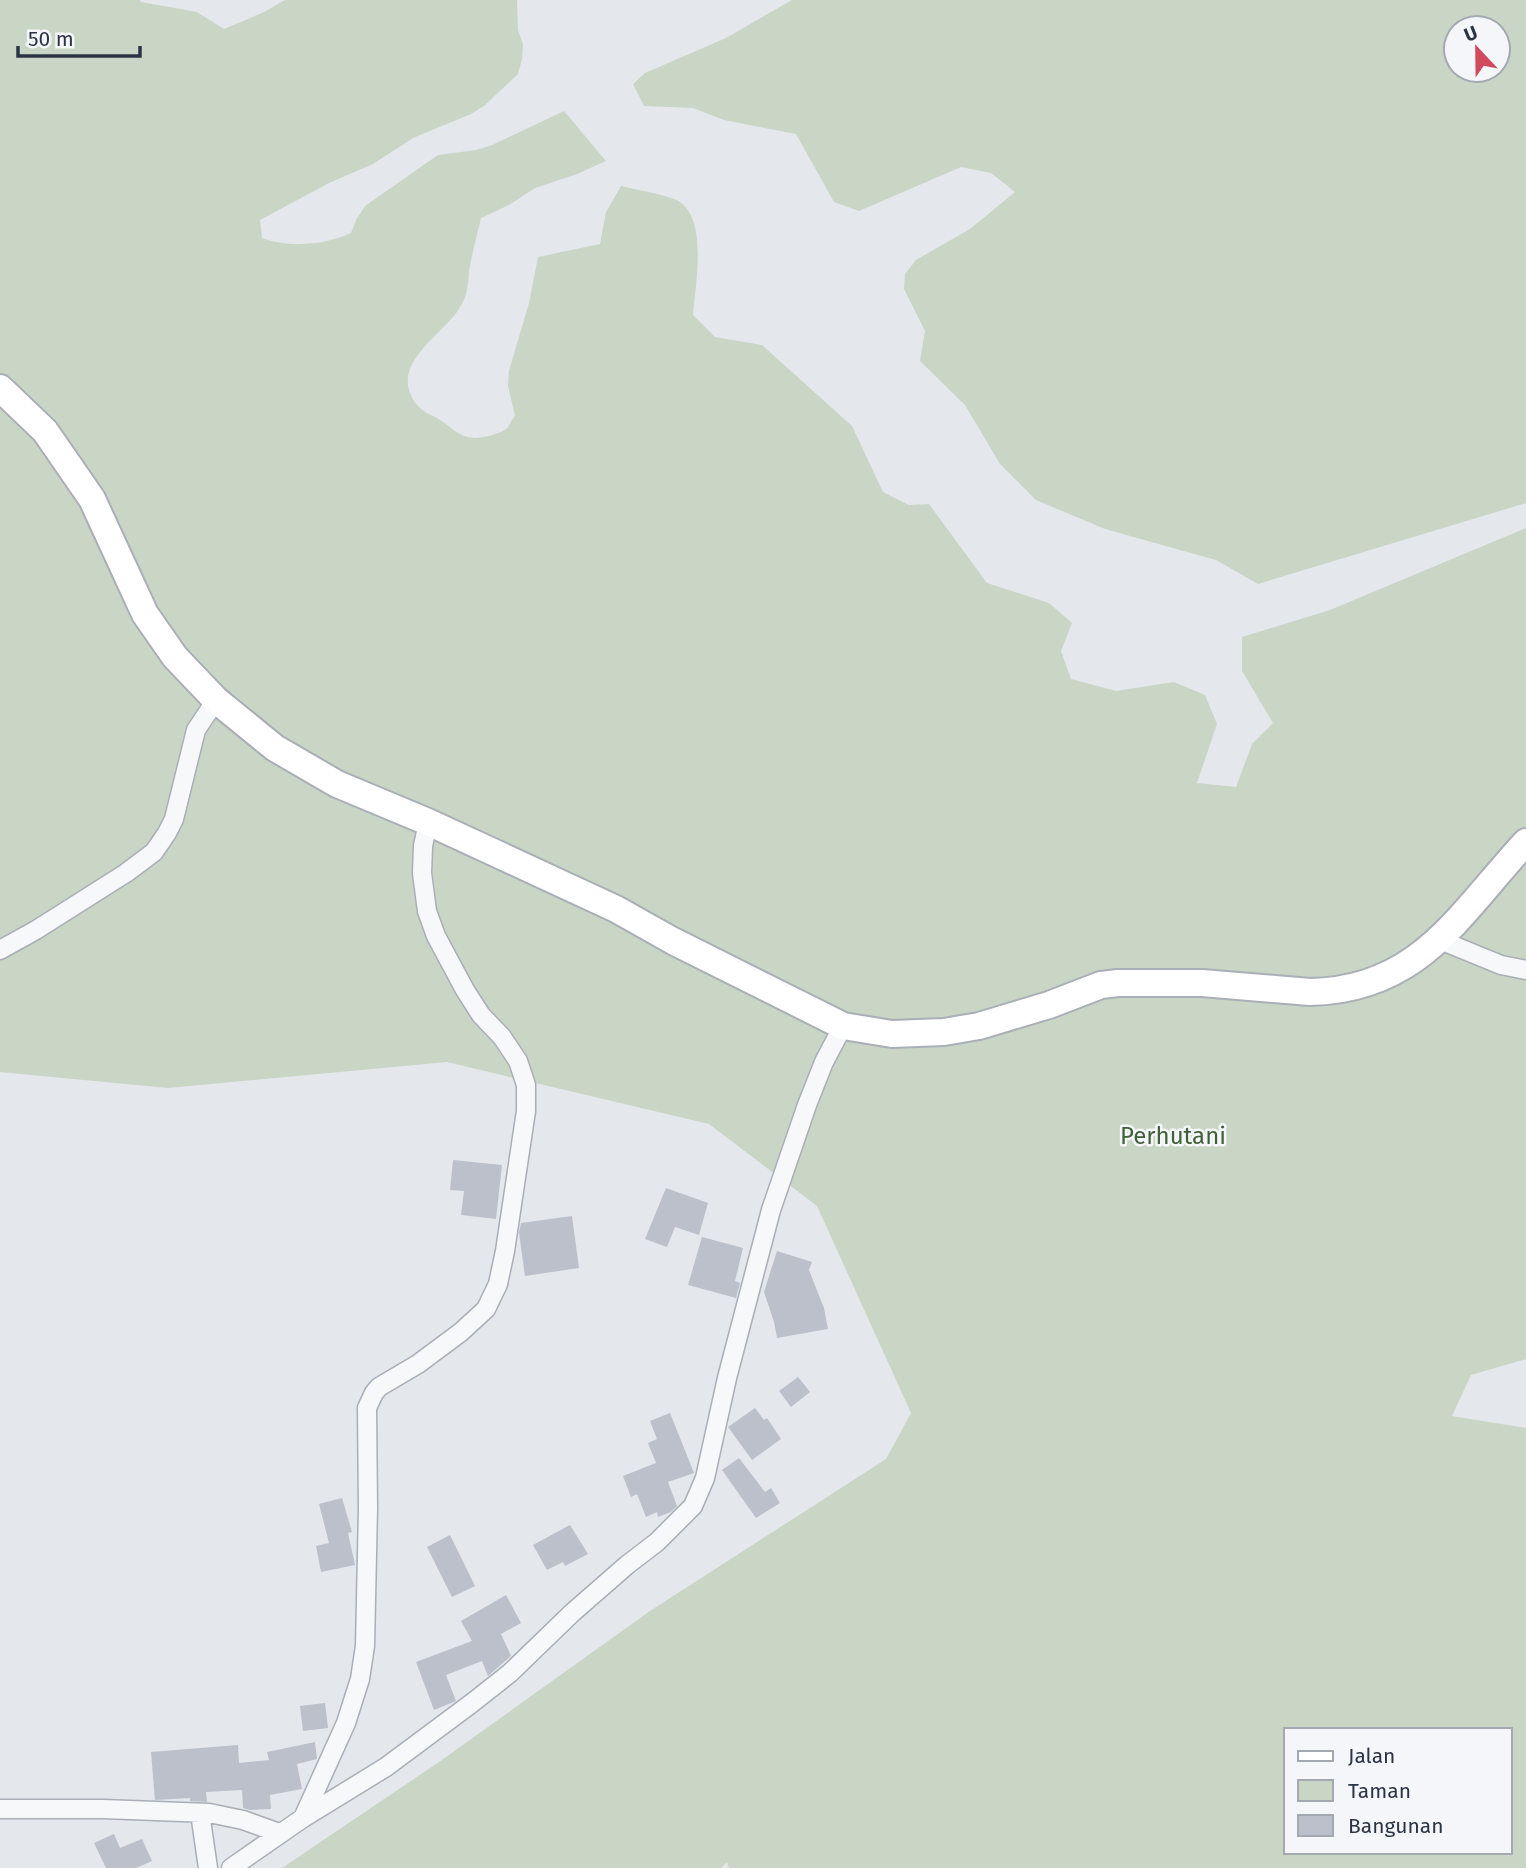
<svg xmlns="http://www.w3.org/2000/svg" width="1526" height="1868" viewBox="0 0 1526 1868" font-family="'Fira Sans',sans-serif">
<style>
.green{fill:#c9d6c5;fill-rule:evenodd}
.building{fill:#bbc0ca}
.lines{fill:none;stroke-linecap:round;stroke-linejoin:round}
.street-casing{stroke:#a9aeb7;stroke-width:21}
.secondary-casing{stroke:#a9aeb7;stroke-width:30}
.street{stroke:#f7f8fa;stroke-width:18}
.secondary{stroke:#fff;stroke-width:26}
.labels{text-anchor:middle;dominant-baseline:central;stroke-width:5;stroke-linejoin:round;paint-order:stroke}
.park-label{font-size:24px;fill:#3f6138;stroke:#f4f6f9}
</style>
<rect width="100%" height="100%" fill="#e4e7ec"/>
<path class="green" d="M0 0H140L141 2 197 12 224 29 264 12 285 0H517L518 30 523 44 522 59 518 74 484 106 471 114 413 138 373 164 329 183 260 220 262 238C289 248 325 245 351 233L356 220 365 206 438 155 476 150 490 146 564 111 606 161 577 174 535 188 509 205 481 218C477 236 472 253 469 271 468 283 468 291 463 302 449 332 394 358 411 395 415 405 423 412 433 416 449 423 457 438 475 438 482 438 500 434 506 429 509 427 512 419 515 416L508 386 509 371 529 303 538 257 600 244 606 212 621 186C638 190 657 193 674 199 710 213 695 285 693 315L715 337 762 345 852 426 883 492 909 505 929 504 987 583 1049 603 1072 623 1061 651 1071 679 1116 691 1174 682 1205 695 1217 724 1197 783 1236 787 1252 744 1273 723 1242 671V637L1330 610 1526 528V1359L1471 1375 1452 1416 1526 1428V1868H729L727 1862 721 1868H282L439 1762 650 1611 886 1459 911 1413 817 1206 709 1124 447 1062 168 1088 0 1072ZM1286 1730H1510V1852H1286Z
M792 0H1526V503L1258 584 1216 560 1105 529 1036 500 1000 464 965 405 920 361 925 331 904 289 905 274 916 260 970 229 1015 192 991 173 961 167 859 211 834 202 796 134 724 120 693 108 644 106 633 84 645 73 726 38ZM1498 28V70H1456V28Z"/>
<path class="building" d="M453 1160 502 1165 496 1219 461 1215 464 1191 450 1190Z
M666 1188 708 1203 699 1235 675 1227 667 1247 645 1239Z
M572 1216 579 1268 525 1276 519 1233 521 1223Z
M702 1237 743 1248 735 1281 740 1283 736 1298 688 1285Z
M777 1251 812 1262 809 1270 824 1308 828 1329 777 1338 774 1322 764 1292Z
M798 1377 810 1392 791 1407 779 1391Z
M755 1408 764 1420 767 1418 781 1439 752 1460 728 1427Z
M670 1413 694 1473 668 1482 677 1506 671 1512 658 1517 657 1512 646 1517 637 1494 631 1497 623 1476 656 1463 648 1443 657 1439 650 1421Z
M739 1458 765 1492 771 1488 780 1503 756 1518 722 1470Z
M342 1498 352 1532 348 1533 355 1565 321 1572 316 1546 329 1543 319 1504Z
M570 1525 588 1554 565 1566 563 1562 547 1570 533 1545Z
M450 1535 475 1586 452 1597 427 1547Z
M506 1595 521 1623 501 1634 511 1656 488 1676 482 1661 446 1675 456 1701 434 1710 416 1662 472 1641 461 1621Z
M325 1703 328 1728 303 1731 300 1706Z
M315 1742 317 1759 297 1764 302 1789 270 1795 271 1809 250 1810 243 1808 242 1790 206 1792 207 1802 190 1801V1798L155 1800 151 1752 238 1745 239 1763 269 1760 267 1752Z
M114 1834 120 1848 142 1839 152 1861 136 1868H106L94 1843Z"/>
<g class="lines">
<defs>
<path id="street" d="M1440 940 1501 965 1526 970
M0 950 36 930 126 873 154 852 167 833 174 819 196 730 216 700
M0 1809H103L209 1813 243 1820 279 1833
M200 1813 208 1868
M303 1818 346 1723 360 1679 365 1646 368 1508 367 1408 374 1393 379 1387 418 1364 461 1332 486 1309 498 1284 505 1251 526 1111V1085L518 1061 502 1037 481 1015 465 990 436 936 427 911 422 873 423 846 428 822
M231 1868 303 1818 386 1767 472 1703 510 1673 572 1613 627 1565 657 1542 693 1506 705 1478 727 1378 771 1210 807 1105 824 1062 843 1026"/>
<path id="secondary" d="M0 388 45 431 92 499 145 614 175 657 216 700 275 748 337 784 428 822 616 909 673 941 843 1026 892 1034 944 1032 979 1026 1049 1005 1101 985 1118 983H1202L1310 992C1420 990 1459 914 1526 842"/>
</defs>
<use href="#street" class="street-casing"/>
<use href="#secondary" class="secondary-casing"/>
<use href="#street" class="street"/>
<use href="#secondary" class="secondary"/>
</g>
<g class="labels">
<g class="park-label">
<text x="1173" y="1136">Perhutani</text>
</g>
</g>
<rect x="1284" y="1728" width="228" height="126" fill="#f4f6f9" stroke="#a4a8b1" stroke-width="2"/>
<rect x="1298" y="1751" width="35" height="10" fill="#ffffff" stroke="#a4a8b1" stroke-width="2"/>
<text x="1348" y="1763" font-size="21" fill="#2b3445">Jalan</text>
<rect x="1298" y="1780" width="35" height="21" fill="#c9d6c5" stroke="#a4a8b1" stroke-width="2"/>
<text x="1348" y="1798" font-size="21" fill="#2b3445">Taman</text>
<rect x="1298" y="1815" width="35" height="21" fill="#bbc0ca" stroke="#a4a8b1" stroke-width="2"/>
<text x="1348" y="1833" font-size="21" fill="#2b3445">Bangunan</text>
<g transform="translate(1477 49) rotate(338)"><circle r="33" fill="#f4f6f9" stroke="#a4a8b1" stroke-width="2"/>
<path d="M0-5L12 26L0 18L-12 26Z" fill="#d1495b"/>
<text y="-10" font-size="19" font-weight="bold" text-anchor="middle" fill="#2b3445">U</text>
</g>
<path d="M18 46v10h122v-10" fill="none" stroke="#2b3445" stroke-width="3.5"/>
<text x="28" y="46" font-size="21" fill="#2b3445" stroke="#f4f6f9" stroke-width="5" paint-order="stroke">50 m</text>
</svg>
